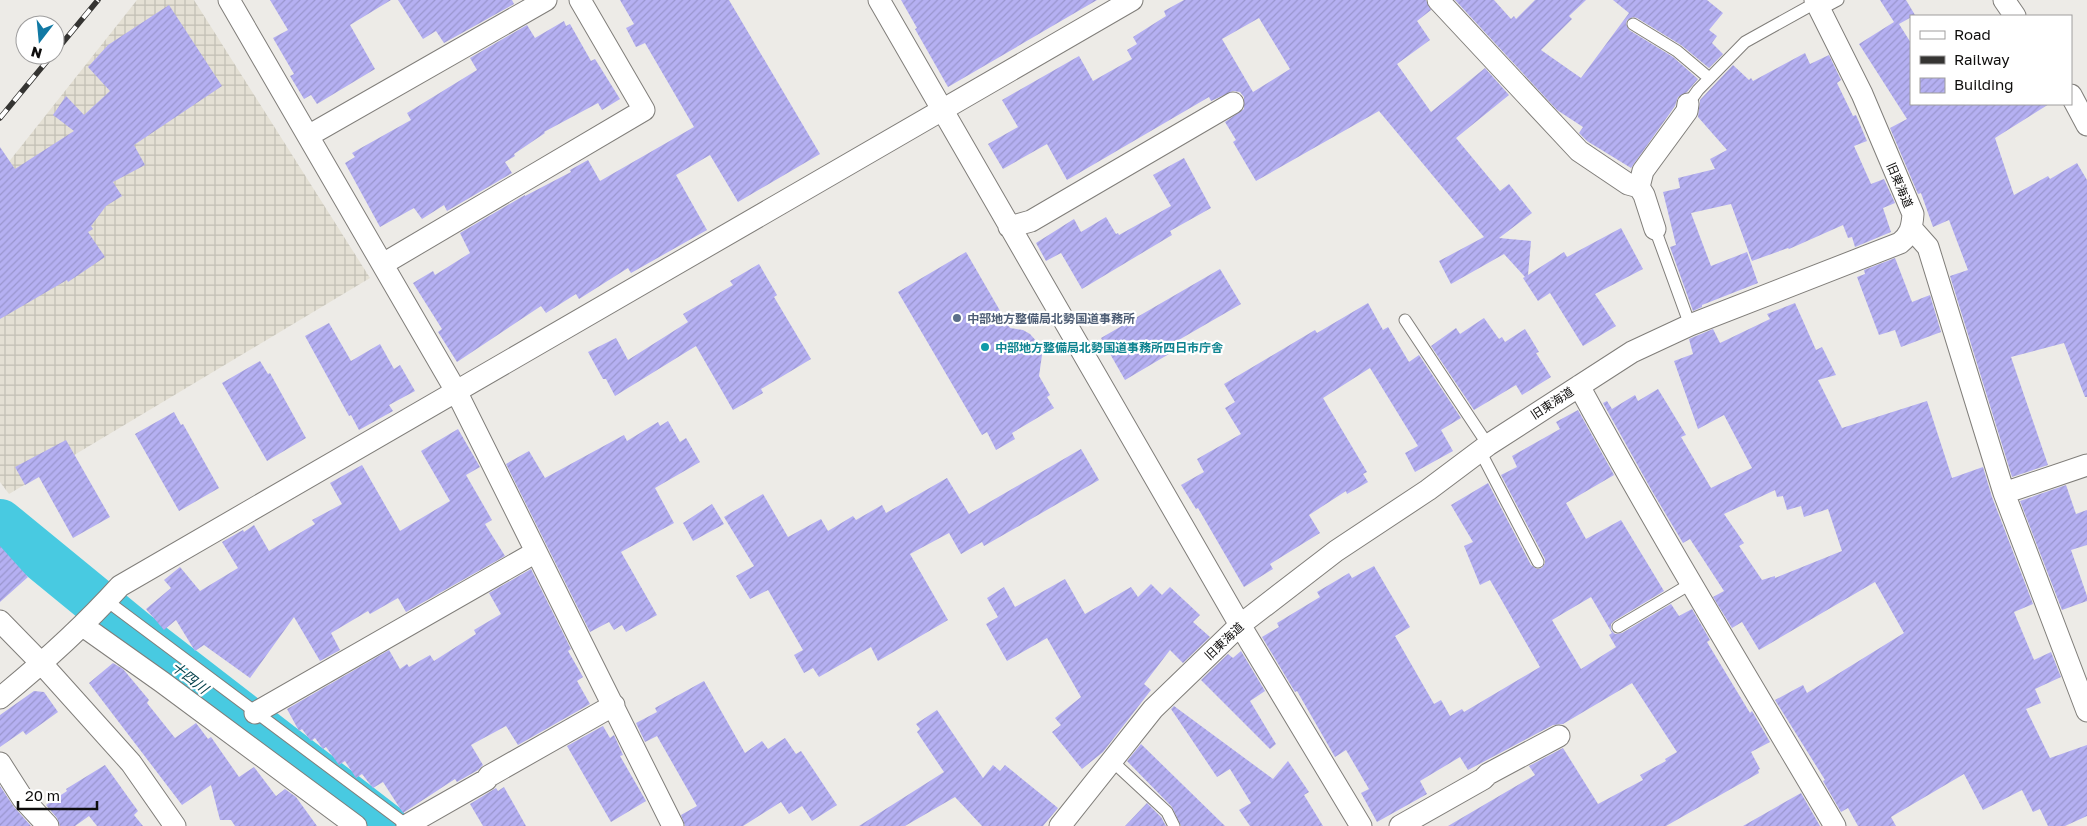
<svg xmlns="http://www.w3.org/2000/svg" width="2087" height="826" viewBox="0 0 2087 826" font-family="'Golos Text','Noto Sans JP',sans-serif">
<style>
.industrial{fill:url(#industrial-grid)}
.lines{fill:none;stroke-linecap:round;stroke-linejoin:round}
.river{stroke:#48cae1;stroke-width:48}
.building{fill:url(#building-hatch);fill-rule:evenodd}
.lane-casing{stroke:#807e7a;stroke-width:13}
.street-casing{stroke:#807e7a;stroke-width:23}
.lane{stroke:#fff;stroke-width:11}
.street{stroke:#fff;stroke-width:21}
.rail-casing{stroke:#353432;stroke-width:5.5}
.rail{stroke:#fff;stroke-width:4;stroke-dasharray:11;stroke-linecap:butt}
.service-dot{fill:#5c6f8a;stroke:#fff;stroke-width:2}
.culture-dot{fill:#0f9aa8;stroke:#fff;stroke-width:2}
.labels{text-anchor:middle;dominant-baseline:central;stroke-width:4.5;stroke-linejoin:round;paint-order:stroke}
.street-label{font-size:12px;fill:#0e0d0c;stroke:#fff}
.service-label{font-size:12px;font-weight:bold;fill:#4e5e75;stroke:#fff;text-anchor:start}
.culture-label{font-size:12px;font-weight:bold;fill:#0d838f;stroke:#fff;text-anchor:start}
.water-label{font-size:14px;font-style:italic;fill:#07434d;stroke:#fff}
</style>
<defs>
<pattern id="industrial-grid" width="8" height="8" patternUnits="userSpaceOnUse" patternTransform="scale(1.25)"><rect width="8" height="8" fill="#e4e0d4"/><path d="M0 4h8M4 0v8" fill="none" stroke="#c2bfb5"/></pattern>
<pattern id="building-hatch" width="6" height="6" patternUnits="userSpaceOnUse" patternTransform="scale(1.25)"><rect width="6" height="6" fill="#b5b0f2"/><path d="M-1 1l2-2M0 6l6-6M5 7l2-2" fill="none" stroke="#9a96ce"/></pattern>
</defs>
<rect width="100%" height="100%" fill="#edebe7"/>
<path class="industrial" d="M137 0H194L370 278 9 494 0 482V173Z"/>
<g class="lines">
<path class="river" d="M0 523 138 636 384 826"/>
</g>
<path class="building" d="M270 0H391L350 25 375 69 317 104 311 95 304 99 290 76 294 74 273 38 288 30Z
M398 0H512L514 4 444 43 436 31 423 39Z
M620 0H729L820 154 738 202 710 155 676 175 707 230 631 273 628 268 579 299 576 294 546 313 541 306 457 362 438 332 442 329 413 283 433 271 435 275 470 253 460 233 525 195V196L571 172 570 170 588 160 600 181 694 127 645 43 636 47 626 28 634 24Z
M901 0H1097L948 87 915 29 917 28Z
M1184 0H1426L1431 10 1417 21 1430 40 1397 64 1431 112 1485 68 1509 95 1456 138 1500 191 1509 184 1532 213 1499 238 1531 241 1528 275 1564 252 1567 257 1621 228 1643 269 1595 294 1616 326 1583 346 1550 293 1538 301 1523 278 1525 277 1504 254 1451 284 1439 261 1484 237 1379 111 1256 181 1233 142 1236 140 1225 122 1244 109V97L1240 92 1233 91 1211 101 1209 97 1067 180 1047 144 1003 169 988 144 1018 127 1002 100 1079 56 1093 81 1132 59 1127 50 1137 44 1133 37 1166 16 1164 11ZM1259 18 1290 69 1253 92 1222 39Z
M1455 0H1494L1511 19 1514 16 1516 19 1535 0H1586L1569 16 1572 19 1541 50 1581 78 1629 13 1613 0H1707L1723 13 1709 30 1717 36 1712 43 1723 54 1709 68 1681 45 1637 18 1633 17 1627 20 1626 24 1629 30 1673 57 1698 79 1687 92 1678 97 1675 106 1631 168 1587 141 1579 133 1583 127 1557 110Z
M1880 0H1906L1915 15 1899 24 1911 43V104H2049L1995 138 2014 195 2048 176 2050 179 2077 163 2087 180V397H2085L2064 343 2011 357 2048 465 2012 477 1950 276 1968 270 1949 220 1933 227 1921 193 1918 194 1890 128 1907 119 1859 44 1894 22Z
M169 5 222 86 134 145 145 165 113 182 122 196 106 206 91 226 93 229 88 232 105 257 68 282 67 280 0 319V147L15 169 74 131 53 115 66 96 84 115 110 91 88 67 108 45Z
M564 21 566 26 570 24 591 61 595 59 620 99 602 110 598 103 544 132 545 133 514 154 515 156 505 162 512 173 447 211 444 205 422 219 414 208 380 227 345 163 355 157 352 153 411 120 407 113 477 70 470 58 527 25 535 38Z
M1805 53 1810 64 1829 55 1841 80 1837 83 1853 116 1856 115 1867 141 1854 146 1871 184 1884 179 1895 203 1883 208 1891 232 1855 247 1852 237 1848 238 1843 225 1789 249 1788 248 1752 261 1731 204 1691 213 1711 266 1747 252 1758 283 1702 305V307L1693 311 1670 247 1676 245 1663 192 1680 188 1678 178 1715 169 1710 159 1727 150 1698 117 1700 100 1733 65 1749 80 1751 78 1753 81Z
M1184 158 1211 208 1170 231 1172 235 1082 289 1061 253 1046 261 1036 243 1074 219 1081 232 1106 217 1116 234 1118 233 1119 235 1171 206 1153 175Z
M966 252 1010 328 1023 330 1030 334 1038 343 1042 355 1039 376 1050 395 1047 397 1054 408 1012 433 1015 439 996 450 987 432 982 435 898 292Z
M1895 258 1912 302 1930 295 1941 332 1901 347 1895 330 1879 335 1857 277 1865 274 1864 270Z
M759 264 777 295 774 297 811 359 761 389 763 393 733 410 696 346 615 396 606 379H603L588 352 616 338 628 360 688 322 683 314 733 285 730 281Z
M1220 269 1241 304 1170 345 1174 351 1125 380 1101 338Z
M1368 303 1383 330 1388 327 1409 362 1419 355 1461 418 1441 430 1453 451 1415 472 1405 453 1418 446 1370 368 1323 398 1367 472 1363 474 1368 482 1347 494 1346 491 1309 515 1320 533 1270 564 1273 569 1244 587 1198 508 1196 509 1181 485 1204 472 1197 459 1241 434 1225 408 1235 402 1224 384 1315 330 1317 333Z
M1795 303 1816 350 1822 347 1836 375 1818 380 1842 428 1927 401 1952 478 1983 467 1992 497 2033 604 2014 612 2034 660 2051 652 2061 677 2035 689 2041 703 2026 709 2050 758 2087 745V816L2065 826H2048L2040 809 2033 812 2022 790 1983 810 1964 774 1891 817 1896 826H1858L1848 808 1841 812 1823 781 1825 780 1775 700 1803 685 1807 693 1904 633 1875 582 1759 650 1742 622 1732 628 1713 597 1724 591 1690 539 1683 543 1652 491 1603 403 1607 401 1612 409 1635 395 1638 401 1658 389 1686 435 1681 437 1711 488 1752 468 1724 415 1698 429 1674 361 1693 354 1689 339 1713 329 1720 343 1770 319 1767 314ZM1775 490 1777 497 1783 496 1787 510 1801 506 1804 517 1828 509 1842 551 1775 578V576L1762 580 1739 546 1744 543 1724 514Z
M1484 318 1499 339 1502 337 1505 342 1525 329 1539 352 1536 353 1551 377 1522 395 1516 385 1474 410 1431 346 1456 328 1460 334Z
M329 323 351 361 380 344 394 369 400 365 415 391 389 405 393 411 359 430 351 415 349 416 305 336Z
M260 361 268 374 270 373 306 438 267 461 222 383Z
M1578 410 1614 475 1566 503 1586 539 1621 520 1664 591 1614 621 1611 624V630L1615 634 1622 633 1671 604 1679 616 1692 609 1710 640 1707 642 1750 713 1752 711 1770 742 1751 752 1760 769 1758 770 1759 773 1666 826H1448L1535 775 1529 766 1563 748 1598 804 1643 780 1640 775 1666 761 1665 759 1677 752 1632 683 1563 724 1553 725 1468 770 1460 757 1420 781 1427 794 1377 822 1361 793 1369 789 1346 750 1335 757 1297 691 1295 692 1262 637 1279 627 1277 623 1320 597 1317 592 1349 573 1352 578 1374 566 1410 627 1395 636 1434 704 1441 700 1450 716 1462 709 1464 712 1540 667 1490 580 1480 585 1464 546 1473 542 1451 505 1488 483 1531 565 1537 569 1542 568 1545 563V559L1501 475 1517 467 1512 456 1560 429 1556 422ZM1591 597 1612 633 1609 635 1616 647 1581 669 1552 620Z
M174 412 181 425 183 424 219 488 179 511 135 434Z
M668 421 680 442 686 438 700 462 655 488 674 523 621 552 657 615 626 632 622 625 614 630 609 622 590 632 506 464 529 451 545 478 624 435 627 441 658 422 660 426Z
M458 429 480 467 466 475 492 520 485 524 505 556 406 612 398 598 370 614 368 611 331 633 340 650 320 661 294 617 250 678 204 645 195 651 176 620 164 630 146 609 171 588 164 580 180 567 200 591 238 568 222 542 243 530 244 532 254 525 269 551 315 524 312 520 342 504 330 483 362 465 400 531 450 501 421 451Z
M66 440 110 517 73 538 39 477 25 485 15 467Z
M1081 449 1099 480 984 546 982 542 961 554 949 533 910 554 948 620 878 661 871 647 819 677 813 668 804 673 794 655 803 650 768 590 750 599 736 576 754 566 724 517 763 494 788 537 821 519 828 531 853 516 856 520 882 505 886 513 947 478 969 514Z
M2066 485 2076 514 2087 510V545L2071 550 2087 596V601L2062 610 2020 501Z
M712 504 724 524 693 541 683 523Z
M0 546 28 577 0 602Z
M531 569 571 649 568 651 583 677 577 681 590 704 518 745 506 726 471 745 483 765 478 770 457 782 455 779 403 813 383 782 373 788 362 774 356 778 345 761 339 765 326 747 323 749 315 738 311 741 302 729 299 731 287 709 389 650 400 669 407 664 409 667 430 655 434 661 476 634 474 630 501 614 489 593Z
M1065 579 1085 614 1131 587 1138 597 1151 584 1162 595 1170 587 1200 615 1193 622 1210 637 1183 663 1170 650 1144 684 1151 690 1103 752 1082 769 1052 732 1061 725 1055 718 1081 697 1047 638 1007 661 986 624 998 617 987 598 1004 587 1015 607Z
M1241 651 1265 691 1250 701 1276 744 1270 749 1201 680 1228 654 1233 658Z
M113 663 123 669 149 700 147 703 175 738 196 723 208 739 211 737 239 777 254 767 276 796 285 789 296 797 317 826H235L231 820H220L211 785 182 805 89 683Z
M704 681 745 753 762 741 768 749 785 738 796 754 801 751 837 805 812 821 802 806 789 814 781 802 743 826H685L681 815 697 806 657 736 645 742 636 723 657 712 655 708Z
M34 691 44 692 58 712 26 735 23 731 0 747V715Z
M1174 706 1273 779 1288 761 1309 792 1304 795 1323 826H1250L1239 810 1251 803 1230 769 1217 777 1171 709Z
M937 710 983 778 993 765 1000 771 1005 765 1058 808 1043 826H982L955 797 905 826H859L944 772 917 732 920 729 916 724Z
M603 726 610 738 614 735 623 755 620 756 646 801 611 822 567 746Z
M1141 744 1225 826H1181L1172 807 1127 761Z
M105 765 138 811 134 815 143 826H97L89 816 75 826H60L57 818 46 805 67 791 66 789Z
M0 786 14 807 31 826H0Z
M504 787 526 826H483L470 804 496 788 498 791Z
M1801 793 1820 826H1743Z
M1147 803 1161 817 1166 826H1125Z"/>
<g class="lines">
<defs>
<path id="lane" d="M1821 9 1838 0
M1633 24 1677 51 1709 78
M1688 104 1698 90 1745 42 1817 2
M1655 229 1690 325
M1405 320 1488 445
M1480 451 1538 562
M107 601 408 826
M1618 627 1692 583
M1112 761 1167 812 1174 826"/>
<path id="street" d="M229 0 456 391 673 826
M879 0 1240 625 1361 826
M1438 0 1579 151 1628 184 1639 187 1644 195 1655 229
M2004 0 2015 16
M2071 95 2087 125
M308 136 546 0
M1639 187 1643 171 1687 111 1688 104
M1009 227 1031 221 1233 103
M1912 229 1928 247 2004 493 2087 711
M383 264 644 110 580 0
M1579 386C1660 535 1749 680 1835 826
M2004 493 2087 465
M0 621 42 664 131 763 175 826
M83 626 162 682 356 826
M0 698C43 663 83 627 120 586L1132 0
M255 713 536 552
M0 763 23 799 48 826
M407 825 486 780 489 776 614 705
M1060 826 1153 709 1240 625 1336 551 1428 490 1488 445 1632 352 1690 325 1900 243C1910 235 1912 228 1913 214L1862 94 1815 0
M1400 826 1483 779 1488 774 1559 736"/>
</defs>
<use href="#lane" class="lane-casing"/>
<use href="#street" class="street-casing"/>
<use href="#lane" class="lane"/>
<use href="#street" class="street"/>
<defs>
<path id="rail" d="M55 52 98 0
M0 118 52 55"/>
</defs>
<use href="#rail" class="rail-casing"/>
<use href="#rail" class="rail"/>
</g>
<circle class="service-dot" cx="957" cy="318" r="5"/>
<circle class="culture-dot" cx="985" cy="347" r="5"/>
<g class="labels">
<g class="street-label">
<text transform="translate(1900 185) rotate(67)">旧東海道</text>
<text transform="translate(1552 403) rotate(-33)">旧東海道</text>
<text transform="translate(1224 641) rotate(-43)">旧東海道</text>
</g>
<g class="service-label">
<text x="967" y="318">中部地方整備局北勢国道事務所</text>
</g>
<g class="culture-label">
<text x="995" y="347">中部地方整備局北勢国道事務所四日市庁舎</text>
</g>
<g class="water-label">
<text transform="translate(190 677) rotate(38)">十四川</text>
</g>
</g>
<rect x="1910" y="15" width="162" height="90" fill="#ffffff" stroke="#9f9e9e"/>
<rect x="1920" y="31" width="25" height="8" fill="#ffffff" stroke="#9f9e9e"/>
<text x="1954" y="40" font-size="15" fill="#0e0d0c">Road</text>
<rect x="1920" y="56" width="25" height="8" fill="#353432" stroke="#9f9e9e"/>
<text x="1954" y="65" font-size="15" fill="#0e0d0c">Railway</text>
<rect x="1920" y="78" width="25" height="15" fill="url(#building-hatch)" stroke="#9f9e9e"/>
<text x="1954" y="90" font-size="15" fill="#0e0d0c">Building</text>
<g transform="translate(40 40) rotate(196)"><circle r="24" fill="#ffffff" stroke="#9f9e9e"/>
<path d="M0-4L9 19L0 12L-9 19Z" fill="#1179a4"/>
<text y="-8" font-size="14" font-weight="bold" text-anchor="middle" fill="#0e0d0c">N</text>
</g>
<path d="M18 801v8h79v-8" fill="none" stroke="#0e0d0c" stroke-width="2.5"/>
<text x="25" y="801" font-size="15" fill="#0e0d0c" stroke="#ffffff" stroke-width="4" paint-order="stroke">20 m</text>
</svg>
